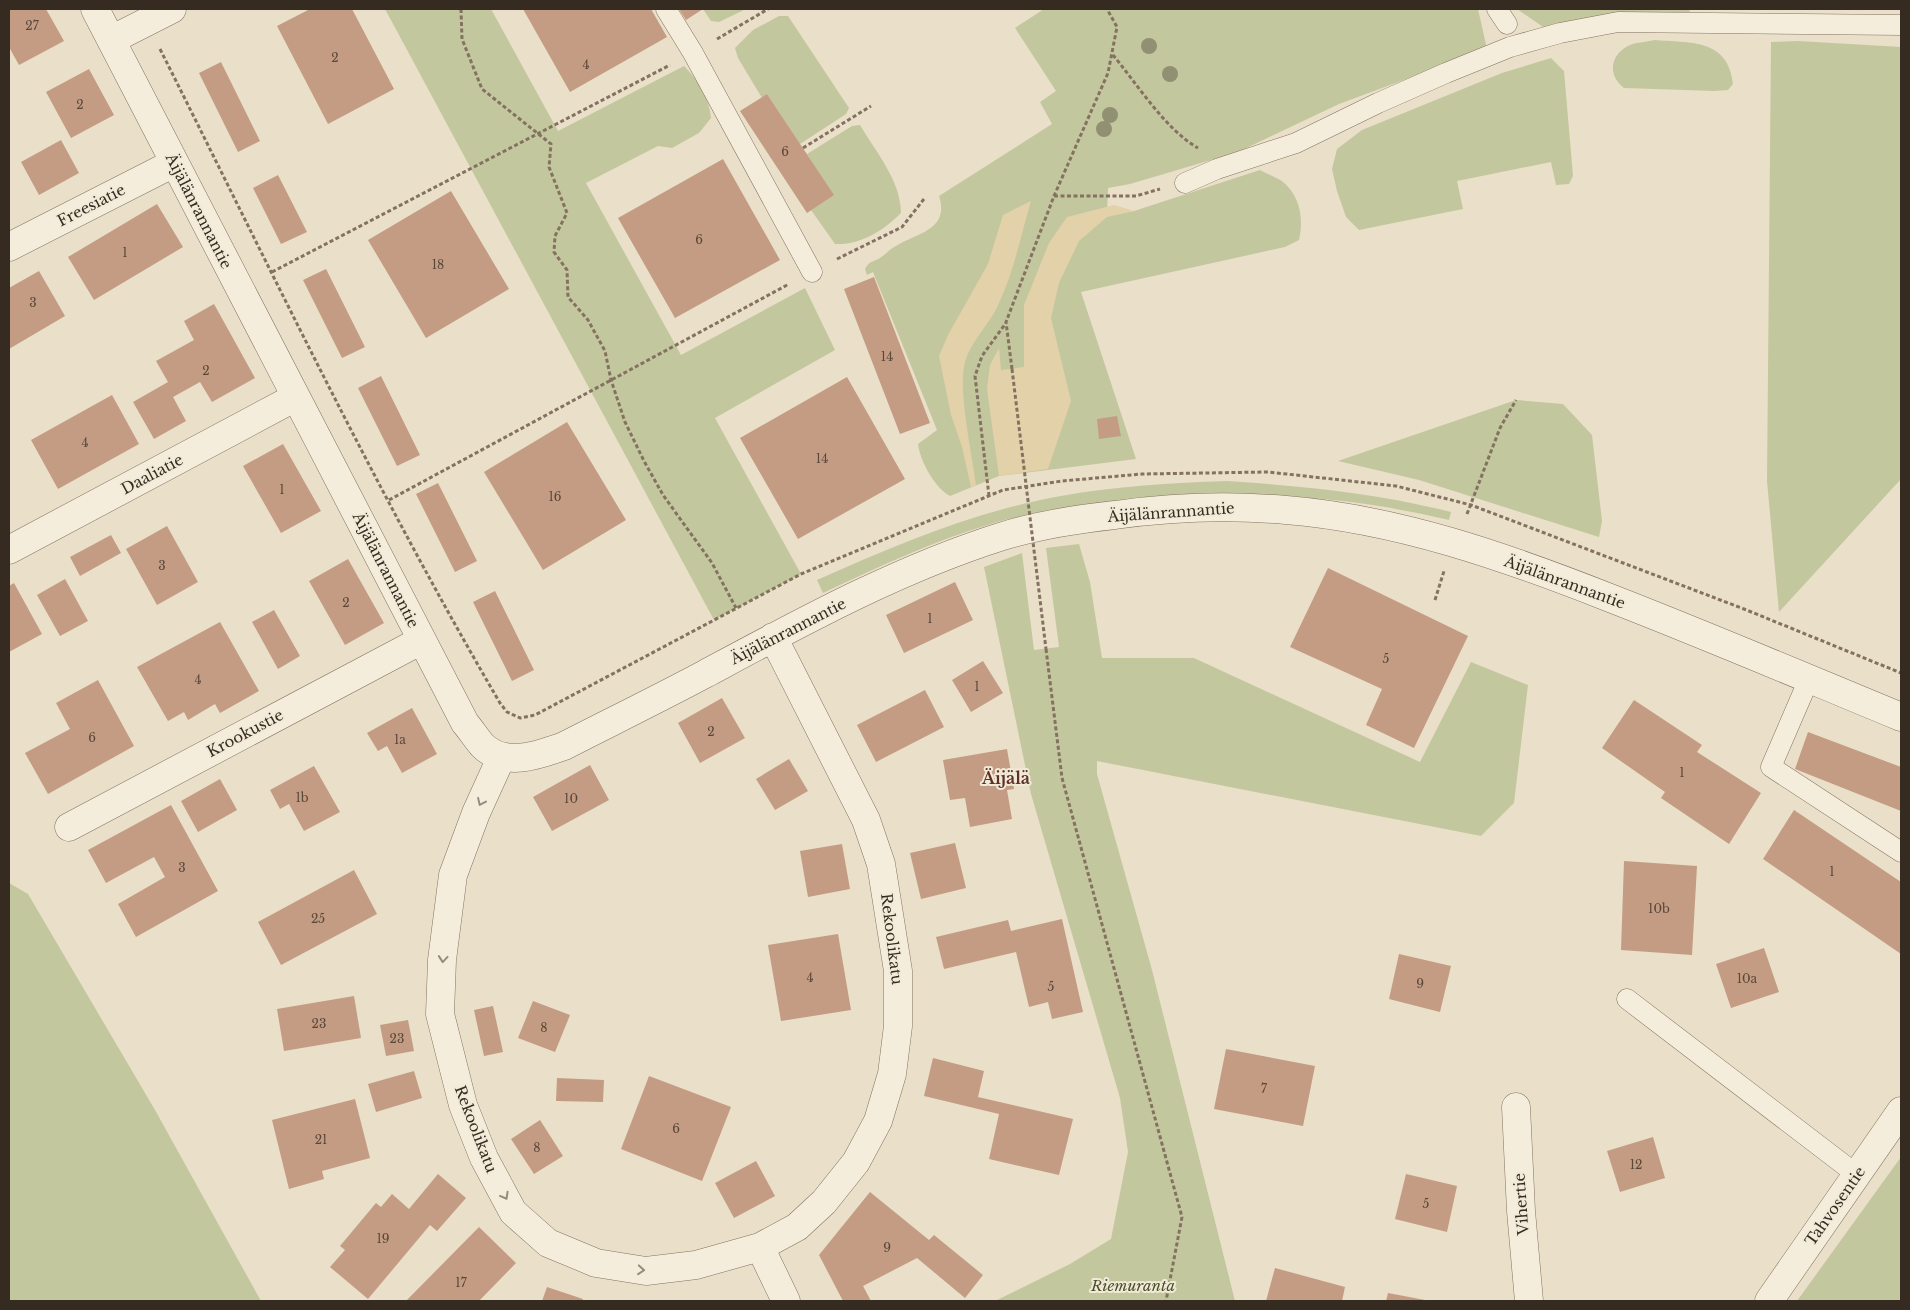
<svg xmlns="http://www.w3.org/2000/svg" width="1910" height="1310" viewBox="0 0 1910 1310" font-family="'Libre Baskerville',serif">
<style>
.green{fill:#c3c79e}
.sand{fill:#e2d1a9}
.building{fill:#c39c83}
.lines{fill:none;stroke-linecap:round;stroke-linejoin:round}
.service-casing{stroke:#847260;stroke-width:21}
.minor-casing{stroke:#847260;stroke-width:29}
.path{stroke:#847260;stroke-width:3;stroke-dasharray:4 2.5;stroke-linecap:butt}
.service{stroke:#f5eddb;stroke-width:20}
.minor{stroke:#f5eddb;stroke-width:28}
.path-bridge{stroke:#847260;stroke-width:3;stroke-dasharray:4 2.5;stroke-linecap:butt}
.tree{fill:#919072}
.oneway{stroke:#968c7e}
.labels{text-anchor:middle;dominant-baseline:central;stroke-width:4;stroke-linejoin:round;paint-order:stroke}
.number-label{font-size:12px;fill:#59473a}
.street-label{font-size:15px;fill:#362b21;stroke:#f2ead8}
.park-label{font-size:15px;font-style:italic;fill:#48502a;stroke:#f2ead8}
.neighbourhood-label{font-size:16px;font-weight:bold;fill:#5e3026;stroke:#f2ead8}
</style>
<rect width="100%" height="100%" fill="#eadfc9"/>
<path class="green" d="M385 9H491L558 131 684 66C698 80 709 97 711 118L699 133 672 148 658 146 586 183 681 355 805 288 835 350 715 418 801 574 714 620Z
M703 9H746L719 22 711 21Z
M1044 9H1478L1487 49 1339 104 1238 152 1130 184 1108 188 1107 216 1134 211 1260 170C1267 174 1276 177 1282 181 1300 195 1304 219 1299 240L1285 247 1081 292 1136 459 999 476 950 496C935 488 920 461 918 444L937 430 873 272 867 275 865 269C869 261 873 262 880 258 886 254 890 249 896 246 917 233 950 230 939 196L1052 124 1040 102 1056 91 1015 28Z
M1517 9H1689L1690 12H1629L1549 31Z
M779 16H788L849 108 846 114 800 144 767 94 762 98 738 58 735 48 753 30Z
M1654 40C1690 43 1728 38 1733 84L1728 90 1714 91 1624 88C1607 75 1610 54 1630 45 1637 42 1647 42 1654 40Z
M1798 41 1901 47V479L1779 612 1767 481 1771 42Z
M1551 58 1564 71 1573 176 1569 184 1556 185 1551 162 1457 181 1463 209 1359 230 1346 217 1337 191 1332 169 1337 149 1362 130 1502 73Z
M860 125C876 152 901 181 901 213 883 231 861 245 835 244L811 210 833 195 807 154 852 126Z
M1516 400 1563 404 1592 435 1602 521 1599 537 1419 480 1338 461Z
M1227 481C1303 486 1377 493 1451 512L1449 520C1320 489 1176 486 1047 512 1028 516 1009 518 991 524 933 541 878 567 823 593L817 580C896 545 975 511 1061 496 1116 486 1171 483 1227 481Z
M1079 544 1090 582 1102 658H1194L1420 762 1471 662 1528 685 1514 803 1481 836 1097 761V774L1152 970 1235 1301H995L1070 1264 1111 1239 1128 1152 1120 1098 1031 794 984 567 1022 553 1034 650 1059 647 1046 548Z
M9 883 28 894 155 1110 261 1301H9Z
M1901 1157V1301H1797Z"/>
<path class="sand" d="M1031 201C1021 235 1014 271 999 303 990 325 968 343 964 367 959 396 972 454 976 485L971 487 962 447 951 415 939 356 948 335 988 264 1003 215Z
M1114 205 1134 211 1107 217 1079 241 1059 283 1051 318 1071 401 1048 469 999 476 987 389 990 365 999 348 1001 370 1024 367V305L1049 243 1067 217Z"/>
<path class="building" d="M9 9H46L64 41 19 65 9 47Z
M310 9H352L394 89 328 124 277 26Z
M523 9H651L667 37 570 92Z
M679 9H703L686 20Z
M221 62 260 141 238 152 199 73Z
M89 69 114 115 71 138 46 92Z
M767 94 834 195 807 213 740 111Z
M61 140 79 173 39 195 21 162Z
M723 159 780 260 675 318 618 218Z
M278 175 307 232 281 244 253 188Z
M451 191 509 289 426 338 368 240Z
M157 204 183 247 94 300 68 257Z
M326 269 365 347 342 358 303 280Z
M39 271 65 316 9 349V288Z
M874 277 930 423 900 434 844 289Z
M214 304 255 378 212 402 200 382 173 397 186 421 154 439 133 402 168 382 156 361 194 340 184 321Z
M381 376 420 455 397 466 358 388Z
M847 377 905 479 798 539 740 438Z
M112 395 139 444 58 489 31 440Z
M1117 416 1121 436 1099 439 1097 419Z
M567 422 626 520 543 570 484 472Z
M283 444 321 511 281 533 243 466Z
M438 483 477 561 455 572 416 494Z
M167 526 198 582 157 605 126 549Z
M111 535 121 553 80 576 70 557Z
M348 559 384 623 345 645 309 581Z
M1328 568 1468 636 1414 748 1366 725 1382 689 1290 647Z
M65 579 88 621 60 636 37 595Z
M955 582 973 620 904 653 886 615Z
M14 583 42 634 9 652V586Z
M495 591 534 670 512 681 473 602Z
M274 610 300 656 278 669 252 622Z
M220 622 259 691 220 713 215 704 188 720 184 712 168 721 137 667Z
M983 661 1003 693 971 712 952 680Z
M98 680 134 746 48 794 25 753 70 729 56 703Z
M925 690 944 727 876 762 857 725Z
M722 698 745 738 700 763 678 723Z
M1634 700 1702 745 1697 752 1761 793 1729 844 1661 798 1665 792 1602 748Z
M412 708 437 754 402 773 387 746 378 751 367 733Z
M1808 732 1901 767V811L1795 769Z
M1007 749 1014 789 1007 790 1012 819 970 827 965 798 950 800 943 760Z
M789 759 808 791 775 810 756 779Z
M590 765 609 800 552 831 533 797Z
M314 766 340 812 304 831 289 804 280 809 270 790Z
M220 779 237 810 198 832 181 801Z
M171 805 218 891 136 937 118 904 165 877 154 857 106 883 88 850Z
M1794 810 1901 882V954L1763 859Z
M955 843 966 888 921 899 910 853Z
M842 844 850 889 808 897 800 851Z
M1624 861 1697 866 1692 955 1621 950Z
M354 870 377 914 281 965 258 922Z
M1062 919 1083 1012 1052 1019 1048 1002 1029 1007 1016 952 944 969 936 937 1008 920 1011 931Z
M838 934 851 1010 781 1021 768 945Z
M1764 948 1779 992 1731 1008 1716 964Z
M1399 954 1451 966 1440 1012 1389 999Z
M354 996 361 1038 284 1051 277 1009Z
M533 1001 570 1015 555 1052 518 1038Z
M493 1006 503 1052 484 1056 474 1010Z
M408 1020 414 1051 386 1056 380 1025Z
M1226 1049 1315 1066 1303 1126 1214 1109Z
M933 1058 984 1071 978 1097 1073 1119 1059 1175 989 1159 999 1114 924 1096Z
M414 1071 422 1098 376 1112 368 1084Z
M649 1076 731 1107 702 1181 621 1149Z
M557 1078 604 1080 603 1102 556 1101Z
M355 1099 370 1158 322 1171 324 1179 289 1189 272 1120Z
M540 1120 563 1156 534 1174 511 1139Z
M1653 1137 1665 1178 1620 1192 1607 1151Z
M756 1161 775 1196 734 1218 715 1183Z
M438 1174 466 1198 437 1231 430 1225 368 1299 330 1267 345 1250 340 1246 376 1203 381 1207 392 1194 409 1209Z
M1406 1174 1457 1186 1447 1232 1395 1219Z
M870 1192 929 1240 934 1235 983 1275 965 1298 917 1258 863 1286 871 1301H843L819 1255Z
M479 1227 516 1263 479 1301H406Z
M1275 1268 1345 1287 1342 1301H1266Z
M547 1287 583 1299 582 1301H542Z
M1388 1293 1425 1300V1301H1386Z"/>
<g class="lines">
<defs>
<path id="service" d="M666 9 693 53 812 272
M1497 9 1507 24
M1185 183 1217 169 1296 143 1378 103 1446 73 1510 47 1560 33 1618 22 1901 25
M1809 679 1771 767 1901 852
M1627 999 1856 1174"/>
<path id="minor" d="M95 9 465 723C471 730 476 738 482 745 504 768 539 755 564 746 611 722 658 699 705 674 800 623 898 569 1003 536 1039 525 1077 519 1115 515 1172 507 1229 505 1286 510 1398 519 1506 557 1610 598 1708 636 1804 677 1901 717
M111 40 172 9
M9 247 174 163
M9 550 296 397
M501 758 476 813 453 875 442 960 440 1014 463 1105 484 1158 513 1212 548 1243 596 1263 646 1271 696 1265 760 1247 797 1227 824 1202 856 1162 878 1121 892 1074 898 1026V971L881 864 866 820 773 637
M69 827 422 640
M1516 1107 1521 1211 1529 1301
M760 1247 786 1301
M1769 1301 1901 1111"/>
</defs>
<use href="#service" class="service-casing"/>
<use href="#minor" class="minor-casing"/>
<path class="path" d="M461 9 462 39 482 89 551 144 549 167 567 213 555 236 554 252 567 270 568 297 588 320 605 351 611 380 625 422 644 461 663 495 712 563 736 608
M717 39 768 9
M160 49C270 268 376 491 500 703L507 712 520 718 535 715 801 574 1003 490 1062 481 1142 474 1268 472 1396 486 1471 505 1744 609 1901 673
M1113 55C1137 84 1166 130 1198 148
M803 148 871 106
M1054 196H1136L1160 189
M837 259 902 227 924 199
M272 272 670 65
M1012 369 1006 322 1054 196 1108 73 1117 27 1107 9
M989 496 975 376 982 356 1006 323
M389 500 789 284
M1467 514 1500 428 1516 400
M1435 600 1444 571
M1046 649 1062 778 1182 1217 1166 1301"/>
<use href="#service" class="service"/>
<use href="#minor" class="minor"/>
<path class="path-bridge" d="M1012 369 1046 649"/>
</g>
<g class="tree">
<circle cx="1149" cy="46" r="8"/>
<circle cx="1170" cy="74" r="8"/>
<circle cx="1110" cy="115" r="8"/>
<circle cx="1104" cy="129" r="8"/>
</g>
<defs><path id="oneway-chevron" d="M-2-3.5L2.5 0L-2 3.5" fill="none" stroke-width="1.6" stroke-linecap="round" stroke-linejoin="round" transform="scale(1.25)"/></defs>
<g class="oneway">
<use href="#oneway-chevron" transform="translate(481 802) rotate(115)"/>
<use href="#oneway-chevron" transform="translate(443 959) rotate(95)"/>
<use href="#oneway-chevron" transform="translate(505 1196) rotate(61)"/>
<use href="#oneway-chevron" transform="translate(641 1270) rotate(5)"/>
</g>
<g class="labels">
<g class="number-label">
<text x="32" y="25">27</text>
<text x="335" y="57">2</text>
<text x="586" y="64">4</text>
<text x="80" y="104">2</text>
<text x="785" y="151">6</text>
<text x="699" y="239">6</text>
<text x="125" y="252">1</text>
<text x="438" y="264">18</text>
<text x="33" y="302">3</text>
<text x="887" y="356">14</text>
<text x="206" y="370">2</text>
<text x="85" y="442">4</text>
<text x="822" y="458">14</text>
<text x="282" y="489">1</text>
<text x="555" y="496">16</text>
<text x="162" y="565">3</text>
<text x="346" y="602">2</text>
<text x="930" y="618">1</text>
<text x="1386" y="658">5</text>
<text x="198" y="679">4</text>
<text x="977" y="686">1</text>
<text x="711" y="731">2</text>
<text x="92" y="737">6</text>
<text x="400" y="739">1a</text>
<text x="1682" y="772">1</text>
<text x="302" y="797">1b</text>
<text x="571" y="798">10</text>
<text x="182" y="867">3</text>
<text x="1832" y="871">1</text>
<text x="1659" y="908">10b</text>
<text x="318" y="918">25</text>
<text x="810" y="977">4</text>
<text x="1747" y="978">10a</text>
<text x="1420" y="983">9</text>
<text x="1051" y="986">5</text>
<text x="319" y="1023">23</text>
<text x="544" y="1027">8</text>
<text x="397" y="1038">23</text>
<text x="1264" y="1088">7</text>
<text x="676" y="1128">6</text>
<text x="321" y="1139">21</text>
<text x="537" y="1147">8</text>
<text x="1636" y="1164">12</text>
<text x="1426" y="1203">5</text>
<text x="383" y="1238">19</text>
<text x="887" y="1247">9</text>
<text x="461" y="1282">17</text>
</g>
<g class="street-label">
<text transform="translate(91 205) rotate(-27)">Freesiatie</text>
<text transform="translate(199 211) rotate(63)">Äijälänrannantie</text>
<text transform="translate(152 474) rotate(-28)">Daaliatie</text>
<text transform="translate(1171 512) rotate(-4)">Äijälänrannantie</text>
<text transform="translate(386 570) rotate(63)">Äijälänrannantie</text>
<text transform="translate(1565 582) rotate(20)">Äijälänrannantie</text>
<text transform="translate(788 631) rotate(-27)">Äijälänrannantie</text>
<text transform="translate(245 733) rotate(-28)">Krookustie</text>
<text transform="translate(892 939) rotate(83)">Rekoolikatu</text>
<text transform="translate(476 1129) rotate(69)">Rekoolikatu</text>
<text transform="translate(1521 1204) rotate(-94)">Vihertie</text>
<text transform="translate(1835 1206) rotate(-55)">Tahvosentie</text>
</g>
<g class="park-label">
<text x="1133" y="1285">Riemuranta</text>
</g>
<g class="neighbourhood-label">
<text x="1006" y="778">Äijälä</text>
</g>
</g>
<rect width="1910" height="1310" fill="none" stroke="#362b21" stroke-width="20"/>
</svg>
